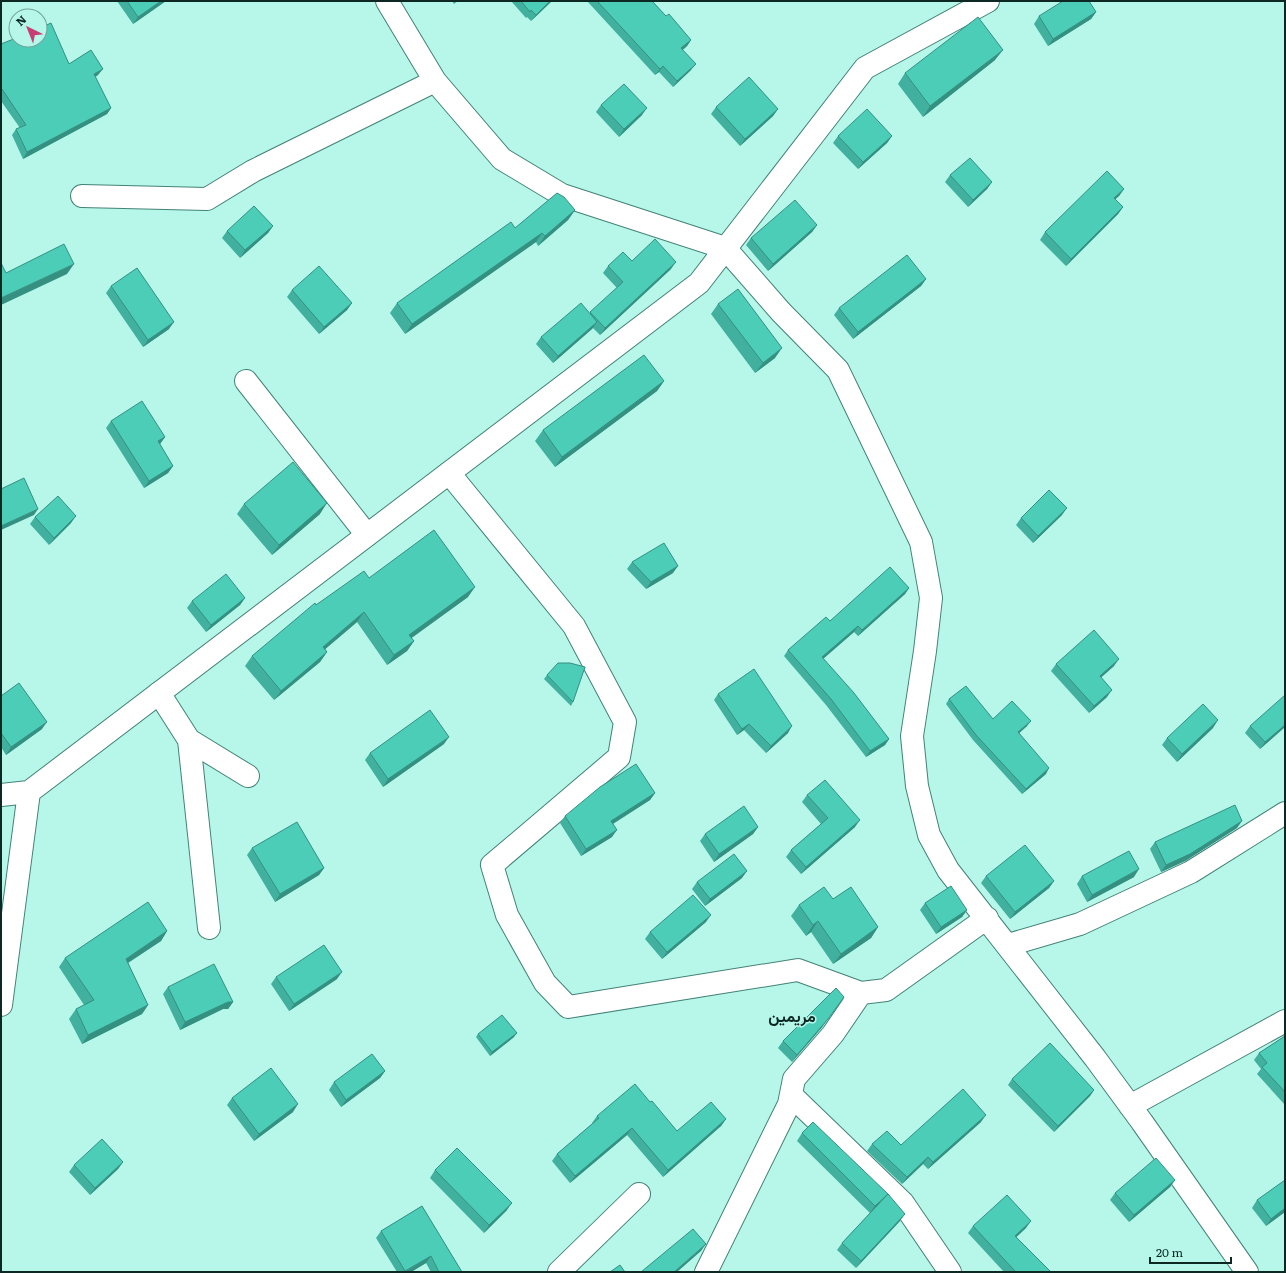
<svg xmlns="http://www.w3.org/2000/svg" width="1286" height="1273" viewBox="0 0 1286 1273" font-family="Literata,Vazirmatn,serif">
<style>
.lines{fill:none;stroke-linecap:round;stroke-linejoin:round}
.street-casing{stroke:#438277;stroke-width:24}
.secondary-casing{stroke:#438277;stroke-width:24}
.street{stroke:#fff;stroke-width:22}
.secondary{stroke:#fff;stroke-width:22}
.wall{fill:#41b09e}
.shaded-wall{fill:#359081}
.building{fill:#4ccdb8;stroke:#359081}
.labels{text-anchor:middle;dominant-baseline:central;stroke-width:3;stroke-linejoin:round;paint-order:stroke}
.quarter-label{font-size:16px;font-weight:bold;fill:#0d2823;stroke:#b6f7ea}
</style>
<rect width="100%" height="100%" fill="#b6f7ea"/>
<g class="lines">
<defs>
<path id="street" d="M387 1 435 81 502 159 562 195 725 248 781 312 838 370 921 542 931 598 925 651 912 736 917 786 929 835 948 870 1095 1058 1142 1122 1247 1272
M82 196 207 199 253 171 435 81
M246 381 367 535
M449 473 574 626 625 722 619 757 492 865 507 915 545 983 568 1007 798 970 861 993 886 990 987 918
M159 693 189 740 209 928
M189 740 248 776
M1008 945 1080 924 1191 872 1285 813
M791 1095 903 1203 950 1272
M1130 1106 1285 1021
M559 1272 639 1194
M706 1272 789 1104 794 1079 833 1034 861 993"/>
<path id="secondary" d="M1 795 29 792 699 283 865 68 988 1
M1 1005 29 792"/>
</defs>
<use href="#street" class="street-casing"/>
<use href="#secondary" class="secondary-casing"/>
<use href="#street" class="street"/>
<use href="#secondary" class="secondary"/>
</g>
<path class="wall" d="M117 1H166L133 24Z
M452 1H458L454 4Z
M511 1H552L531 21 527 17 526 18Z
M587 1H652L666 16 691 40 687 46 683 50 691 70 673 87 659 72 655 75Z
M1096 12 1091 19 1048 46 1034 24 1039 16Z
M1 44 69 64 98 75 95 77 111 108 107 114 23 159 12 135 16 129 20 128 1 101Z
M995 60 923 117 898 84 905 73Z
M601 105 642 115 619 137 596 112Z
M716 107 778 109 773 116 740 146 711 114Z
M838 136H892L887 143 858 169 833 143Z
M950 175 992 182 987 189 968 207 945 182Z
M1124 189 1119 196 1115 199 1123 207 1118 214 1066 266 1040 240 1045 232Z
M575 210 568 220 538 246 536 242 405 334 390 313 397 303 515 228Z
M817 225 812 232 768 271 746 245 751 238Z
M273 226 268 233 240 258 222 238 227 231Z
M632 261 671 269 600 335 593 328 553 363 536 344 541 337 590 313 617 288 603 273 608 266Z
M926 279 921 286 853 339 834 315 839 308Z
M111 286 169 329 143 347 106 293Z
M292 290 352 303 347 310 319 334 287 297Z
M718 304 775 358 755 373 711 314Z
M664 381 657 391 555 467 535 441 543 430Z
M111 421 165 437 160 444 173 466 168 473 144 488 106 428Z
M244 504 320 514 272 555 237 514Z
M1062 515 1033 543 1016 525 1021 518Z
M35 517 71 523 49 545 30 524Z
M632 562 673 573 646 589 627 569Z
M369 578 468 597 411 638 414 641 407 651 387 665 357 622 325 649 327 652 320 662 274 700 245 666 252 656 316 605Z
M909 588 905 594 858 636 854 632 823 659 889 739 885 745 866 757 826 705 784 656 788 650 830 621Z
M245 598 240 605 206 632 187 608 192 601Z
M1056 664 1114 666 1101 677 1107 697 1089 713 1051 671Z
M547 675 573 702 571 706 544 679Z
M718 694 788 733 766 753 744 730 737 735 714 700Z
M1 696 42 729 6 755 1 747Z
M949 699 993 719 1027 726 1019 733 1046 774 1022 794 973 740 946 704Z
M1250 726 1285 727 1260 749 1245 733Z
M1213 728 1177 762 1162 745 1167 738Z
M444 744 383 787 365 760 370 753Z
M655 793 650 800 613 824 612 837 581 856 560 823 565 816Z
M807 795 855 827 801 874 786 857 791 850 821 824 802 802Z
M758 827 753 834 714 862 700 841 705 834Z
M1237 828 1185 861 1161 872 1150 849 1155 842Z
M252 848 324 868 319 875 275 902 247 855Z
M986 876 1054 881 1049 888 1010 919 981 883Z
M1082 876 1134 877 1087 902 1077 884Z
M742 878 705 906 692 889 697 882Z
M833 899 878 927 871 938 833 964 811 932 806 936 791 916 799 905Z
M925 903 967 910 962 917 936 934 920 910Z
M706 922 662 959 645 939 650 932Z
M167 931 161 941 128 963 148 1005 142 1014 82 1044 69 1019 76 1009 84 1005 59 967 65 958Z
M276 977 337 979 289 1011 271 984Z
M168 987 233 1002 228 1009H223L180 1030 163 994Z
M823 1026 792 1062 778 1048 783 1041Z
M478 1034 514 1037 490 1056 476 1037Z
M1285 1036V1105L1257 1074 1261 1069 1254 1060 1259 1053Z
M385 1071 380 1078 341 1107 329 1090 334 1082Z
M1012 1079 1094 1090 1090 1096 1054 1132 1008 1085Z
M232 1098 293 1112 254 1141 227 1105Z
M650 1102 677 1131 726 1119 721 1126 663 1177 627 1135 570 1183 552 1161 557 1154 593 1123H592L597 1116Z
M981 1122 928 1169 923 1164 902 1184 867 1151 872 1144 901 1145Z
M802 1133 900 1221 856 1268 837 1250 842 1243 870 1213 797 1141Z
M123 1162 118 1169 90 1195 69 1172 74 1165Z
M435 1170 507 1210 484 1233 430 1178Z
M1175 1180 1170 1187 1129 1222 1110 1200 1115 1193Z
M1257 1200 1285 1212 1266 1226 1252 1208Z
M422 1206 462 1272H431L426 1263 411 1272H397L376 1238 381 1231Z
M973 1226 1026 1228 1016 1237 1051 1272H1004L968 1233Z"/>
<path class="shaded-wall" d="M161 1H166L133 24 138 17Z
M550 1H552L531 21 536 15Z
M1096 12 1091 19 1048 46 1053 39Z
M691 40 687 46 677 54 681 48Z
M1003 50 995 60 923 117 930 106Z
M696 64 691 70 673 87 677 81Z
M663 66 659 72 655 75 660 69Z
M103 69 98 75 89 81 94 74Z
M111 108 107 114 23 159 27 152Z
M647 108 642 115 619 137 624 129Z
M778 109 773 116 740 146 745 139Z
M892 136 887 143 858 169 863 162Z
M992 182 987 189 968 207 973 200Z
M1124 189 1119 196 1109 205 1114 198Z
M1123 207 1118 214 1066 266 1071 259Z
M575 210 568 220 538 246 545 236Z
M817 225 812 232 768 271 773 264Z
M273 226 268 233 240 258 245 250Z
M542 233 536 242 405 334 412 324Z
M676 262 671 269 600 335 605 328Z
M74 264 67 274 1 305V298Z
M926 279 921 286 853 339 858 332Z
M352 303 347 310 319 334 324 327Z
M174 322 169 329 143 347 148 340Z
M597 322 592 329 553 363 558 356Z
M782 348 775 358 755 373 763 363Z
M664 381 657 391 555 467 562 457Z
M165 437 160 444 158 441Z
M173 466 168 473 144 488 149 481Z
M327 503 320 514 272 555 279 545Z
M1067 508 1062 515 1033 543 1038 536Z
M38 509 34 515 1 530V526Z
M76 516 71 523 49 545 54 538Z
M678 566 673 573 646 589 651 582Z
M475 587 468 597 402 645 409 635Z
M909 588 905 594 858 636 862 630Z
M245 598 240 605 206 632 211 625Z
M364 612 357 622 316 657 323 647Z
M858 626 854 632 817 664 822 657Z
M414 641 407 651 387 665 394 655Z
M327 652 320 662 274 700 281 691Z
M1119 659 1114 666 1095 683 1100 676Z
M1112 690 1107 697 1089 713 1094 706Z
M1218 720 1213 728 1177 762 1182 754Z
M1031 721 1027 726 1015 737 1018 732Z
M47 722 42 729 6 755 11 747Z
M749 724 744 730 737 735 742 729Z
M1285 725V727L1260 749 1265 742Z
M792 726 788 733 766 753 771 746Z
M449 737 444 744 383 787 388 779Z
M889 739 885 745 866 757 870 751Z
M1049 768 1046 774 1022 794 1026 789Z
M655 793 650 800 606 828 611 821Z
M860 820 855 827 801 874 806 867Z
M1242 821 1237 828 1185 861 1161 872 1166 865Z
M758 827 753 834 714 862 719 854Z
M617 830 612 837 581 856 586 849Z
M324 868 319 875 275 902 280 894Z
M1139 869 1134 877 1087 902 1092 895Z
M747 871 742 878 705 906 710 899Z
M1054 881 1049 888 1010 919 1015 912Z
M967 910 962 917 936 934 941 927Z
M711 915 706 922 662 959 667 952Z
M818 921 811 932 806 936 813 925Z
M878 927 871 938 833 964 841 954Z
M167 931 161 941 120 968 126 959Z
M342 972 337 979 289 1011 294 1004Z
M228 1002H233L228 1009H223L180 1030 185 1022Z
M148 1005 142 1014 82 1044 88 1035Z
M828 1019 823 1026 792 1062 797 1055Z
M517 1033 514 1037 490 1056 492 1052Z
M385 1071 380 1078 341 1107 346 1100Z
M1094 1090 1090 1096 1054 1132 1058 1126Z
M298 1104 293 1112 254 1141 259 1134Z
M986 1115 981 1122 928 1169 933 1162Z
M726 1119 721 1126 663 1177 668 1170Z
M632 1128 627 1135 570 1183 575 1176Z
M928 1157 923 1164 902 1184 907 1177Z
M123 1162 118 1169 90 1195 95 1188Z
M1175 1180 1170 1187 1129 1222 1134 1215Z
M888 1194 870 1213 875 1206Z
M512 1203 507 1210 484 1233 489 1225Z
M1285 1208V1212L1266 1226 1271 1219Z
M905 1214 900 1221 856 1268 861 1261Z
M1031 1221 1026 1228 1010 1243 1015 1236Z
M706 1244 701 1251 677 1272H674Z
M431 1256 426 1263 411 1272H405Z"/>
<path class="building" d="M127 1H161L138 17Z
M521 1H550L536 15 531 10 530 12Z
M597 1H652L666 16 669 14 691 40 681 48 696 64 677 81 663 66 660 69Z
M1063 1H1089L1096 12 1053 39 1039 16Z
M978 17 1003 50 930 106 905 73Z
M51 23 69 64 91 50 103 69 94 74 111 108 27 152 16 129 26 125 2 89 1 90V44L16 38V40H40V28Z
M749 77 778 109 745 139 716 107Z
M624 84 647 108 624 129 601 105Z
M867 109 892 136 863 162 838 136Z
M970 158 992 182 973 200 950 175Z
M1107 171 1124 189 1114 198 1123 207 1071 259 1045 232Z
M557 193 564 197 575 210 545 236 542 233 412 324 397 303 511 222 515 228Z
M795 200 817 225 773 264 751 238Z
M254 206 273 226 245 250 227 231Z
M655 239 676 262 605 328 590 312 623 282 608 266 623 252 632 261Z
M64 244 74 264 1 298V263L6 273Z
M907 255 926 279 858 332 839 308Z
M319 266 352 303 324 327 292 290Z
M137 268 174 322 148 340 111 286Z
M738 289 782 348 763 363 718 304Z
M581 303 597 322 558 356 541 337Z
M644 355 664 381 562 457 543 430Z
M142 401 165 437 158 441 173 466 149 481 111 421Z
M293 462 327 503 279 545 244 504Z
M24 478 38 509 1 526V489Z
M1049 490 1067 508 1038 536 1021 518Z
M58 496 76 516 54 538 35 517Z
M434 530 475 587 409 635 414 641 394 655 364 612 323 647 327 652 281 691 252 656 315 603 316 605 364 571 369 578Z
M664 543 678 566 651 582 632 562Z
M890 567 909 588 862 630 858 626 822 657 854 693 889 739 870 751 831 699 788 650 826 617 830 621Z
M226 574 245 598 211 625 192 601Z
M1094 630 1119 659 1100 676 1112 690 1094 706 1056 664Z
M558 663H570L585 667 573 702 547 675Z
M754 669 792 726 771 746 749 724 742 729 718 694Z
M19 683 47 722 11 747 1 733V696Z
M966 686 993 719 1012 701 1031 721 1018 732 1049 768 1026 789 976 735 949 699Z
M1285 695V725L1265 742 1250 726Z
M1203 704 1218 720 1182 754 1167 738Z
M430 710 449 737 388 779 370 753Z
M636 764 655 793 611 821 617 830 586 849 565 816 600 787Z
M825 780 860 820 806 867 791 850 828 818 807 795Z
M1235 805 1242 821 1190 854 1166 865 1155 842Z
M744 806 758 827 719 854 705 834Z
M297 822 324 868 280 894 252 848Z
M1025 845 1054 881 1015 912 986 876Z
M1129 851 1139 869 1092 895 1082 876Z
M734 854 747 871 710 899 697 882Z
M951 886 967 910 941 927 925 903Z
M824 887 833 899 851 887 878 927 841 954 818 921 813 925 799 905Z
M693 895 711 915 667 952 650 932Z
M148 902 167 931 126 959 148 1005 88 1035 76 1009 94 1000 65 958Z
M324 945 342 972 294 1004 276 977Z
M214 964 233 1002H228L185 1022 168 987Z
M836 988 844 997 828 1019 797 1055 783 1041Z
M502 1015 517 1033 492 1052 478 1034Z
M1285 1036V1092L1262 1067 1267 1063 1259 1053Z
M1050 1043 1094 1090 1058 1126 1012 1079Z
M372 1054 385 1071 346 1100 334 1082Z
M271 1068 298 1104 259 1134 232 1098Z
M635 1084 650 1102 652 1101 677 1131 711 1102 726 1119 668 1170 632 1128 575 1176 557 1154 599 1118 597 1116Z
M963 1089 986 1115 933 1162 928 1157 907 1177 872 1144 887 1131 901 1145Z
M813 1122 888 1194 875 1206 802 1133Z
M102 1139 123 1162 95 1188 74 1165Z
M457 1148 512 1203 489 1225 435 1170Z
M1156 1158 1175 1180 1134 1215 1115 1193Z
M1285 1180V1208L1271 1219 1257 1200Z
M888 1194 905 1214 861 1261 842 1243Z
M1007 1195 1031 1221 1015 1236 1051 1272H1014L1015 1271 973 1226Z
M422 1206 462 1272H439L431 1256 405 1271 381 1231Z
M693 1229 706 1244 674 1272H641Z
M620 1265 625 1272H610Z"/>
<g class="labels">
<g class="quarter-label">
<text x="792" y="1015">مريمين</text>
</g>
</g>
<rect width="1286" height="1273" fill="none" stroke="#0d2823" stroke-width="4"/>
<g transform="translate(28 28) rotate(317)"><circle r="19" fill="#b6f7ea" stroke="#72a49a"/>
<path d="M0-3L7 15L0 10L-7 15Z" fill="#c83d74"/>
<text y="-6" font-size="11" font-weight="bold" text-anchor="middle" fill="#0d2823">N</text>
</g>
<path d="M1150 1257v6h81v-6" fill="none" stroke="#0d2823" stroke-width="2"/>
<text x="1156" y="1257" font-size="12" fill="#0d2823" stroke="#b6f7ea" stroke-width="3" paint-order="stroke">20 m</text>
</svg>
